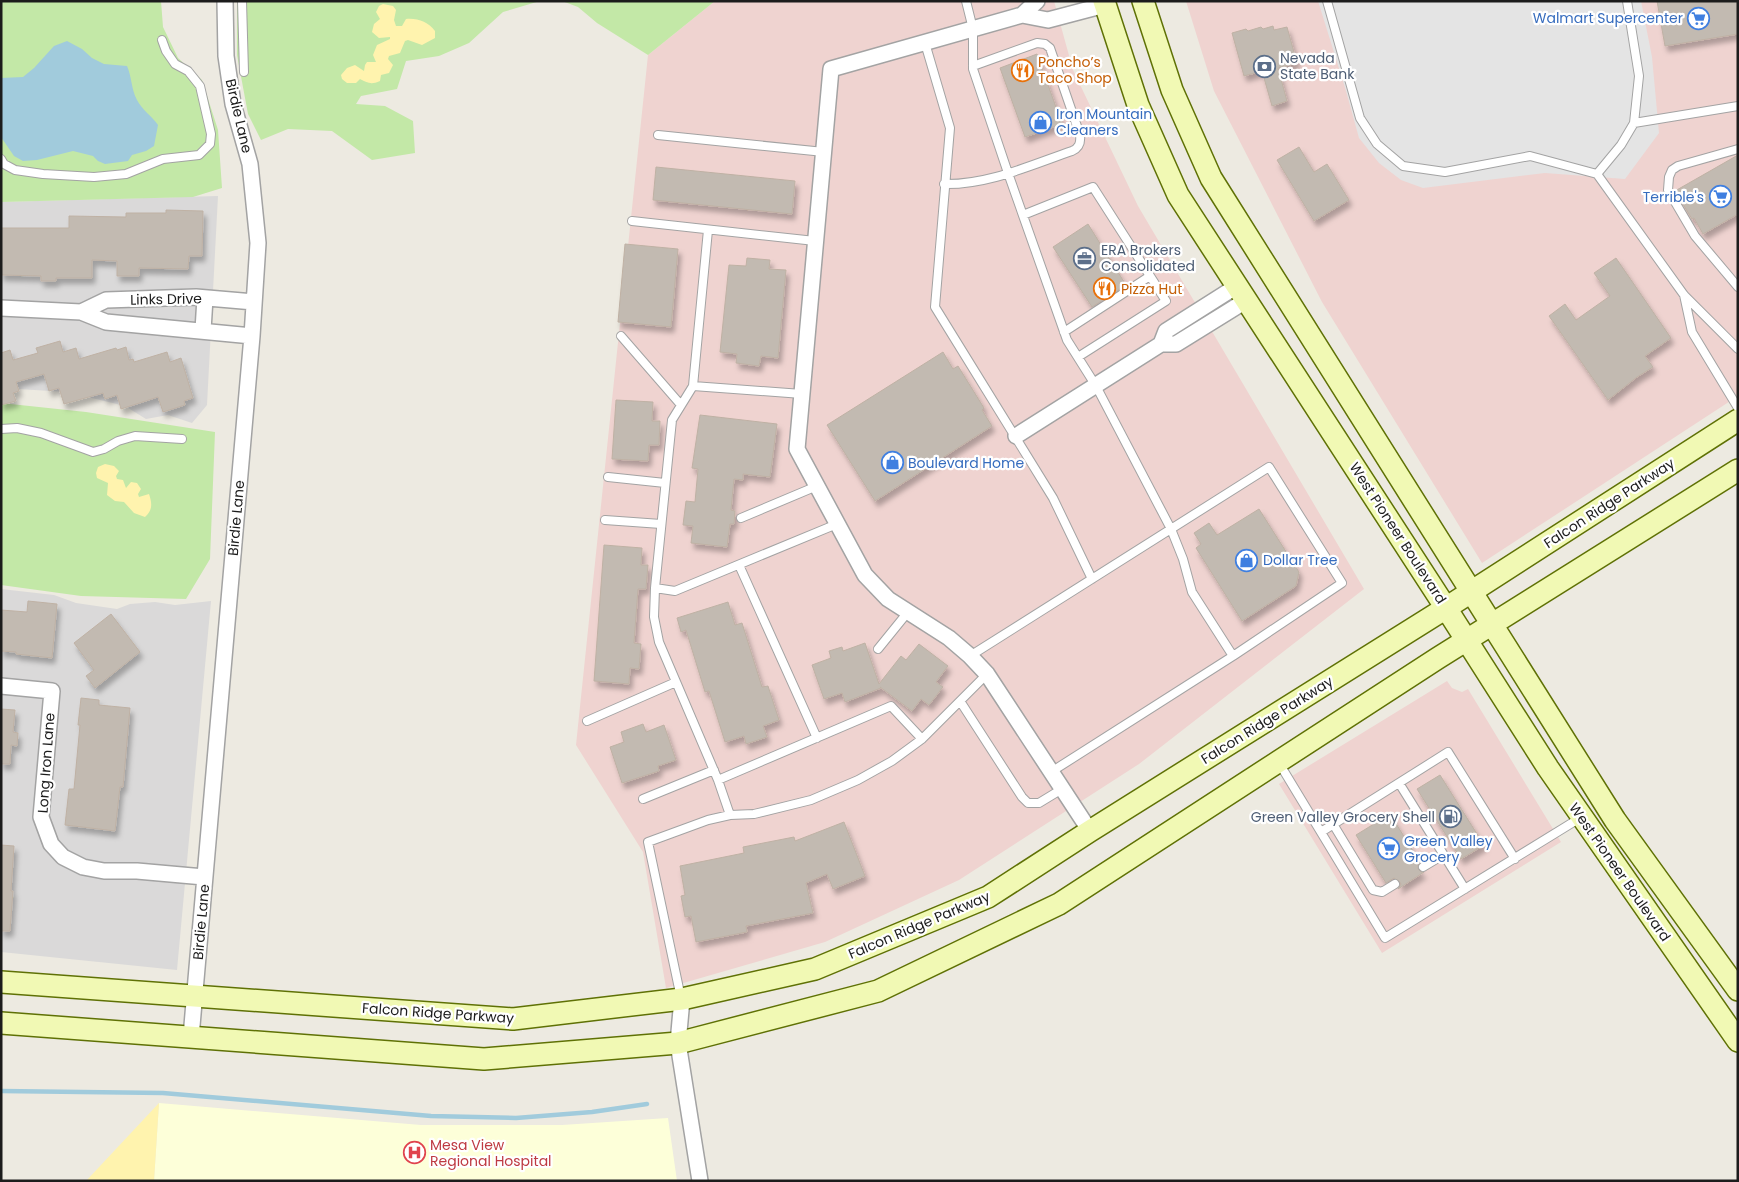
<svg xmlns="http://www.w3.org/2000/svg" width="1739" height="1182" viewBox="0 0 1739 1182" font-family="Poppins,sans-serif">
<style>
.residential{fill:#dad9d9}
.commercial{fill:#efd3d0}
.education{fill:#fdffd9}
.grass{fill:#c3e8a7}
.sand{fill:#fff3ae}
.parking{fill:#e4e4e4}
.water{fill:#a1cbdc}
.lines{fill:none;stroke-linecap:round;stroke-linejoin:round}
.stream{stroke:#a1cbdc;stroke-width:4.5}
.building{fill:#c2bab1;stroke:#bfb1a4;filter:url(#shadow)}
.service-casing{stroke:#a3a3a3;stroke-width:10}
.minor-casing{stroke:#a3a3a3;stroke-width:18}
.secondary-casing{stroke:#5f7105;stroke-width:24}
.service{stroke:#fff;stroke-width:8}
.minor{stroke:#fff;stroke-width:15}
.secondary{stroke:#f1f9b4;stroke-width:21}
.labels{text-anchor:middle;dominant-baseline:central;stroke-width:4.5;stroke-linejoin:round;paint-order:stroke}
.shop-label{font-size:14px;fill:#366cbe;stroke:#fff;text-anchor:start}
.service-label{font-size:14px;fill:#4e5e75;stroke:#fff;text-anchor:start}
.food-label{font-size:14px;fill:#c56008;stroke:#fff;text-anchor:start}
.street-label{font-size:14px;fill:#1c1c1c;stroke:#fff}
.health-label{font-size:14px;fill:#be3a42;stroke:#fff;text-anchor:start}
</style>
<defs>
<filter id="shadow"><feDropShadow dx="3" dy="5.5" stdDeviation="2.5" flood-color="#0004"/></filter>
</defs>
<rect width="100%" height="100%" fill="#edeae1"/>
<path class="residential" d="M218 196 207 405 192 423 168 415 146 419 125 406 67 392 1 388V202Z
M1 589 54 595 76 603 117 609 130 604 155 602 175 605 211 601 177 970 1 952Z"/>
<path class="commercial" d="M715 1H1054L1073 70 1138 206 1364 589 1139 764 959 880 825 942 666 988 643 852 576 745 648 55Z
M1186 1H1738V396L1482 563 1322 302 1214 91Z
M1447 681 1452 688 1462 692 1468 689 1561 842 1382 953 1279 784Z"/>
<path class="education" d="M159 1103 421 1125H562L668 1118 677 1181H154Z"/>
<path class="grass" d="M1 1H161L163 27 178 58 202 80 218 130 222 188 193 197 1 202Z
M237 1H540L503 12 469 43 439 56 406 61 397 89 361 96 356 104 385 106 413 121 415 153 372 160 332 131 288 129 261 140 248 114 237 55Z
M562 1H715L648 55 597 23 578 7Z
M1 403 86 412 215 432 210 559 186 599 81 596 1 585Z"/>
<path class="sand" d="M383 4 393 6 396 10 394 20 396 26H402L406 19C418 18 428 22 435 31V38L422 45 408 40 405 41 400 53 389 56 388 59 393 65 389 73 381 75 380 81C371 85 368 83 360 79L356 83H347L342 79 341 75 347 68 355 65 364 71 365 65 367 62H376L373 55 377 45 390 39V37L379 38 372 32 374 24 380 19 376 12 379 6Z
M105 464 114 466 119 471 116 476 117 479 123 480 126 488 131 482 137 483 141 489 138 494 139 497 149 494C152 503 153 510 145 517L134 513 124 502 115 501 107 495 108 483 97 478 96 473 98 467Z
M159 1103 154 1181H86Z"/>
<path class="parking" d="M1318 1H1641L1652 57 1659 133 1625 179 1545 173 1423 188 1401 180 1379 163 1359 138 1346 91Z"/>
<path class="water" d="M67 41 82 49 92 58 104 64 127 66C132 77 131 89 137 100 142 110 152 116 158 125L154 146 146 151 132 155 128 161 105 164 98 161 93 156 73 151 37 160 23 161 14 156 1 137V78L23 77 34 68 54 46Z"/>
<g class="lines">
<path class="stream" d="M1 1091 163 1093 431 1116 516 1118 592 1112 647 1104"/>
</g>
<path class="building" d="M1657 1H1738V34L1665 46Z
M1273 26 1274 30 1287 27 1297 63 1278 68 1287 101 1272 106 1262 71 1244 76 1232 33 1246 29 1248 31 1261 27 1263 29Z
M1037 54 1062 124 1025 137 1000 68Z
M1299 147 1314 172 1327 164 1349 200 1314 221 1277 160Z
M1738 155V214L1703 234 1694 218 1692 219 1675 191Z
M656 167 795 181 792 214 653 200Z
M166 210 203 211 202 256H189L188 269 139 268V276H117V261L92 260V278H56V281H41V276L1 275V228H69V216L126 217V213H166Z
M1088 224 1126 285 1092 307 1053 247Z
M625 244 678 249 671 327 618 322Z
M747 258 770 260 769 269 786 270 778 358 761 356 759 366 736 363 737 354 720 352 729 265 746 266Z
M1616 258 1671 338 1645 356 1653 367 1637 377 1608 400 1549 316 1565 304 1576 320 1610 296 1594 273Z
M60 341 63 352 76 348 79 359 116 348 117 350 126 347 129 360 133 359 134 362 167 352 170 362 181 358 193 398 184 401 185 405 163 412 158 397 121 409 117 395 105 399 103 393 64 404 59 388 49 391 44 374 16 382 19 391 13 393 16 401 1 405V353L10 350 13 360 38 353 36 348Z
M943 352 953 369 958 366 984 408 982 410 992 426 875 501 827 425Z
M616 400 653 402 652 421H660L659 445H649L648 461 612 459Z
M700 415 777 424 770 477 743 474V480L734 479 731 510 735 511 734 524H730L727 547 691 543 693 526 683 525 686 501 695 502 698 469 692 468Z
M1259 509 1299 572 1296 586 1242 621 1196 548 1201 544 1194 533 1209 523 1217 535Z
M604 545 642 548 641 565H648L646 589H638L634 643 641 644 639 669 630 668 629 684 594 681Z
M28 601 57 604 52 658 16 654V652L1 651V610L27 612Z
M728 602 735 625 742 623 762 687 768 686 779 720 763 726 767 737 746 744 744 736 725 742 709 691 705 692 686 630 681 632 677 618Z
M111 614 140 652 95 688 86 676 94 670 74 643Z
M865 643 879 684 901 656 906 660 919 644 948 666 936 682 943 687 929 705 921 699 912 711 880 687 881 688 845 702 842 693 824 699 812 665 831 658 829 651 842 647 843 651Z
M81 698 99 700V705L130 708 123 787H120L115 831 65 825 69 789H74L80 725H78Z
M1 709 15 710 13 732 18 733 17 746 11 745 10 764H1Z
M643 724 646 732 664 725 676 760 658 766 659 771 622 783 610 747 624 742 621 732Z
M1440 775 1484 845 1461 859 1417 789Z
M1390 814 1420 862 1418 865V869L1421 872H1424L1398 889 1401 884 1399 881 1394 878 1386 883 1356 835Z
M844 822 865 876 833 889 827 874 806 883 813 913 746 926 747 932 696 942 691 916 685 917 681 896 685 895 680 866 744 853 743 847 794 837 795 841Z
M1 845 14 846 11 891H13L10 931H1Z"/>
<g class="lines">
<defs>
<path id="service" d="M242 1 244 72
M966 1 973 29V69L1008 173 1067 340 1096 386 1171 529 1183 559 1192 592 1233 656
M1327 1 1360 118 1377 144 1403 166 1445 172 1530 156 1597 174 1684 295 1738 349
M925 43 950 128 935 307 1053 498 1092 579
M1634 123 1738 106
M658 135 824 152
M1738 149 1678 166 1672 170 1669 177 1668 190 1695 236 1738 287
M1 159 4 164 15 170 43 174 94 177 126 174 163 159 199 155 210 144 211 134 200 86 188 71 175 64 166 51 162 40
M1597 174 1621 145 1634 123 1639 76 1627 1
M944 184C988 185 1031 165 1072 151 1079 148 1081 143 1080 135L1050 48 1045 44 1037 43 973 66
M1023 215 1093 187 1166 301 1078 357
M632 221 815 241
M708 230 693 386 672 420 655 588 654 617 659 642 718 780 730 815
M1684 295 1692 332 1738 408
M1064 332 1150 276
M621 336 681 405
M693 386 802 394
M1 429 17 428 41 433 93 452 104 449 118 441 135 436 182 439
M608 477 665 483
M741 518 817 486
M605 520 661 524
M739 565 817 738
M655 588 675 591 837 524
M878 649 908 612
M970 656 1269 467 1342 583 1233 656 1051 772
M960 701 1022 797 1028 803H1039L1062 789
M587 721 676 682
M1279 763 1385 938 1580 818
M718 780 891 706 922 739
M1399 783 1465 889
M643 799 714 770
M1333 824 1373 890 1382 892 1395 884
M1321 832 1448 752 1515 859
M1423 867 1443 855
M681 998 648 842 708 820 730 815 754 814 811 800 858 780 892 761 922 739 987 674"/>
<path id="minor" d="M1037 1 1022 15 831 69 797 449 865 575 888 599 949 638 970 656 987 674 1090 831
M1022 15 1048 20 1105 5
M1 308 81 312 106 322 252 336
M81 312 106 300 196 297 254 302
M203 330 205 298
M1161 344 1166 331 1237 286
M1016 436 1161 344H1176L1247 300
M1 686 52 691 41 817 51 844 63 857 83 867 104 871H137L204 877
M682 999 678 1043 700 1181
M191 1037 252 336 258 243 250 164 233 104 226 56 225 1"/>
<path id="secondary" d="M1104 1 1138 105 1178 195 1446 608 1548 768 1738 1041
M1143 1 1172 90 1211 178 1615 820 1738 990
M1 982 513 1019 682 999 815 969 988 897 1090 831 1446 608 1738 420
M1 1023 484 1059 678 1043 878 991 1059 904 1438 658 1738 470"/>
</defs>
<use href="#service" class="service-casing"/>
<use href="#minor" class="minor-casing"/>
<use href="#secondary" class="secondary-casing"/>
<use href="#service" class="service"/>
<use href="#minor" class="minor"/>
<use href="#secondary" class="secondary"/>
</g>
<defs>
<symbol id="supermarket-ring" viewBox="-11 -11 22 22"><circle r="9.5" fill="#fff" stroke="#3f7fe0" stroke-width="1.5"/><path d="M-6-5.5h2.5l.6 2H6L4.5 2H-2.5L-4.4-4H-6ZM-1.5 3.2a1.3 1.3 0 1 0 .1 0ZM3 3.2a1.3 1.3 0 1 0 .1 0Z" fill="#3f7fe0"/></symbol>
<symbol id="bank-ring" viewBox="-11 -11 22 22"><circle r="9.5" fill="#fff" stroke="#5c6f8a" stroke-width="1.5"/><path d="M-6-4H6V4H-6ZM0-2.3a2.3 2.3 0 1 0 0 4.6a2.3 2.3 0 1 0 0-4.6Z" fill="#5c6f8a"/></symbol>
<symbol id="restaurant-ring" viewBox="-11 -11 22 22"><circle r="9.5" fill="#fff" stroke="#e8710a" stroke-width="1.5"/><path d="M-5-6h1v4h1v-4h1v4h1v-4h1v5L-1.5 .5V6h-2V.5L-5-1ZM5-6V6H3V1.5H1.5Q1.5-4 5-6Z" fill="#e8710a"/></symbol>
<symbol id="shop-ring" viewBox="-11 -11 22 22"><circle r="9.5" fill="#fff" stroke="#3f7fe0" stroke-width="1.5"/><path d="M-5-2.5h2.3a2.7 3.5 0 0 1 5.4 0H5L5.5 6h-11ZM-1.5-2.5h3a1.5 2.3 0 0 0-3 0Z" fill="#3f7fe0"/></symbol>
<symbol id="office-ring" viewBox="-11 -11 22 22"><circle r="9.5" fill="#fff" stroke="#5c6f8a" stroke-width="1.5"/><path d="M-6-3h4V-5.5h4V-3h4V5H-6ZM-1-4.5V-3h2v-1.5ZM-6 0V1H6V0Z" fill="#5c6f8a"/></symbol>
<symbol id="fuel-ring" viewBox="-11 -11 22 22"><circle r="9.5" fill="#fff" stroke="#5c6f8a" stroke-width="1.5"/><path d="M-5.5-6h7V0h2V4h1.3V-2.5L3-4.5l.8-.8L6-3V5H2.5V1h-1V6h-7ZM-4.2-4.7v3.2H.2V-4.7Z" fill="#5c6f8a"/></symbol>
<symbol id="hospital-ring" viewBox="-11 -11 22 22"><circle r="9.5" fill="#fff" stroke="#e0444e" stroke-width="1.5"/><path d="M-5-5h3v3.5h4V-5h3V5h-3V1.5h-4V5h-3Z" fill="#e0444e"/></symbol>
</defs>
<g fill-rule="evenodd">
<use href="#supermarket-ring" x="1686" y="6" width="25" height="25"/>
<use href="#bank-ring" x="1252" y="54" width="25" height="25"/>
<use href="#restaurant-ring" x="1010" y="58" width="25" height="25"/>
<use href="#shop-ring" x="1028" y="110" width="25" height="25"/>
<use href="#supermarket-ring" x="1708" y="184" width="25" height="25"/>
<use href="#office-ring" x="1072" y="246" width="25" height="25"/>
<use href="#restaurant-ring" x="1092" y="276" width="25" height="25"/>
<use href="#shop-ring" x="880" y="450" width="25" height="25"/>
<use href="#shop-ring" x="1234" y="548" width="25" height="25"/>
<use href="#fuel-ring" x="1438" y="804" width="25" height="25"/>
<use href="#supermarket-ring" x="1376" y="836" width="25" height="25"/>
<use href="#hospital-ring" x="402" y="1140" width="25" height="25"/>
</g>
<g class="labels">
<g class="shop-label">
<text x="1683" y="18" text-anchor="end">Walmart Supercenter</text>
<text x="1056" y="114">Iron Mountain<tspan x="1056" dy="16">Cleaners</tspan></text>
<text x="1704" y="197" text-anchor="end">Terrible's</text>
<text x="908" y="463">Boulevard Home</text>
<text x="1263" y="560">Dollar Tree</text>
<text x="1404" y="841">Green Valley<tspan x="1404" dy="16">Grocery</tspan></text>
</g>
<g class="service-label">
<text x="1280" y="58">Nevada<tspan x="1280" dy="16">State Bank</tspan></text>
<text x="1101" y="250">ERA Brokers<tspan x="1101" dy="16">Consolidated</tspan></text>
<text x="1435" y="817" text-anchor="end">Green Valley Grocery Shell</text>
</g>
<g class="food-label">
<text x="1038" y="62">Poncho’s<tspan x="1038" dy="16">Taco Shop</tspan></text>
<text x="1121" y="289">Pizza Hut</text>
</g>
<g class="street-label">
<text transform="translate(239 116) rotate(77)">Birdie Lane</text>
<text transform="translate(166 299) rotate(-1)">Links Drive</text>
<text transform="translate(1609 503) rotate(-33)">Falcon Ridge Parkway</text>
<text transform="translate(236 518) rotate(-85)">Birdie Lane</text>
<text transform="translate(1398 533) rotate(57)">West Pioneer Boulevard</text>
<text transform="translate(1267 720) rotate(-32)">Falcon Ridge Parkway</text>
<text transform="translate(46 763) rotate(-86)">Long Iron Lane</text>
<text transform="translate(1620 872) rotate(55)">West Pioneer Boulevard</text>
<text transform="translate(201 922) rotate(-85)">Birdie Lane</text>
<text transform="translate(919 925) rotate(-23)">Falcon Ridge Parkway</text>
<text transform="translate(438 1013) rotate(4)">Falcon Ridge Parkway</text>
</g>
<g class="health-label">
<text x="430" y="1145">Mesa View<tspan x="430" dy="16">Regional Hospital</tspan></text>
</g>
</g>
<rect width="1739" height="1182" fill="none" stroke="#1c1c1c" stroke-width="5"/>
</svg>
